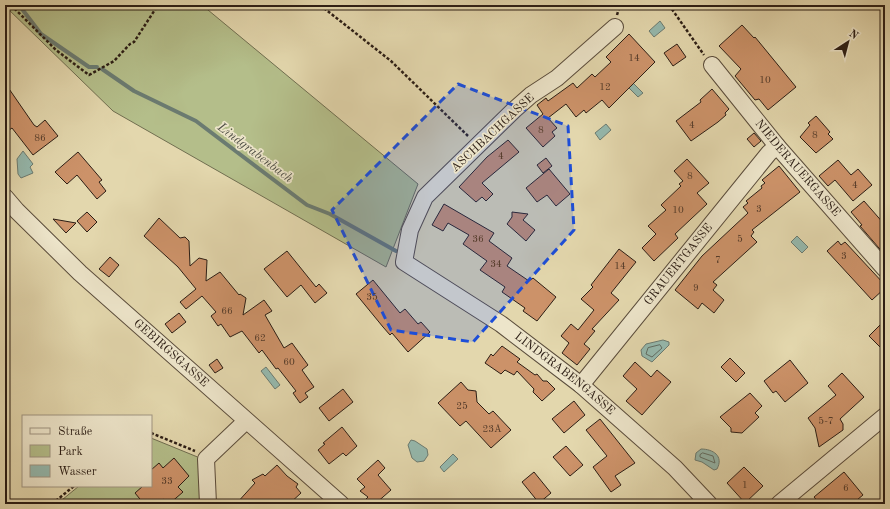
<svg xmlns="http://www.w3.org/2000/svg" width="890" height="509" viewBox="0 0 890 509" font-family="'Old Standard TT',serif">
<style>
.green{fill:#b4be8a;stroke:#706e50}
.water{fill:#95b9ae;stroke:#6b7b71}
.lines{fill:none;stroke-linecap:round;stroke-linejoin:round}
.shore{stroke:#606c62;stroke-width:1}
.stream{stroke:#6b7b71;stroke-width:4}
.building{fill:#cc9269;stroke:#2c1e15}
.minor-casing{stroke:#5a4c3b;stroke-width:18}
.path{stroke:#2c1e15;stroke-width:2.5;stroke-dasharray:3 2;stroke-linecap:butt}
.minor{stroke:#ede5ca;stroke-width:16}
.marked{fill:#1d4ed8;fill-opacity:0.2;stroke:#1d4ed8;stroke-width:3;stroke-dasharray:8 5;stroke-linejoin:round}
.labels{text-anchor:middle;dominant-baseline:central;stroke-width:3.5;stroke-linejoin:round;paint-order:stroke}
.number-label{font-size:10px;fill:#543b2a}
.street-label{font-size:12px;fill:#2c1e15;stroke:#ede5ca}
.water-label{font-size:13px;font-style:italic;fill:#4c4c43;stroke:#ede5ca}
</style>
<rect width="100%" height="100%" fill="#e3d7ad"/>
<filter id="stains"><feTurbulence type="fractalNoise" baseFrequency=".005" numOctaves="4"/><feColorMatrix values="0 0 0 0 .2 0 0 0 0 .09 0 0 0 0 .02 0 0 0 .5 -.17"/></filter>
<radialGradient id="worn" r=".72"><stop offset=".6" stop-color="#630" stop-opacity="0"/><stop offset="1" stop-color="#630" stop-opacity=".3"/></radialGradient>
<path class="green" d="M5 5H202L418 184 386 267 113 111 6 7 5 8Z
M151 438 200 458 202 504H57L79 486H151Z"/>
<path class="water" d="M660 21 665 28 654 37 649 31Z
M627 77 643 93 638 97 622 81Z
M606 124 611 130 600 140 595 133Z
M23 151 33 164 30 167 33 173 21 178 18 174 17 159Z
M797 236 808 247 802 253 791 242Z
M663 340 669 342V345L652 362 642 356 641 350 646 344Z
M266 367 280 385 275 389 261 371Z
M411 440 415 441 427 449 428 455 424 461 417 462 412 458 408 445Z
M701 449C713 449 724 456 717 469L714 470 702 462 695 460 696 453Z
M453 454 458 459 444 472 440 467Z"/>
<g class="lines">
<path class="shore" d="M660 345 662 348 652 357 646 354 648 348Z
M703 453 713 456 715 463 700 457V455Z"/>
<path class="stream" d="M19 5 41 34 89 67H97
M102 69 134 91 196 121 307 205 330 214 396 251"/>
</g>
<path class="building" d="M742 25 754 38 755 37 796 87 768 110 759 99 755 100 735 76 741 69 719 46Z
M629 34 655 62 609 108 602 100 586 113 584 110 576 117 566 104 548 118 557 128 552 132 555 136 543 147 526 128 543 114 537 105 546 98 548 101 573 83 577 88 592 74 595 77 611 62 606 57Z
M677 44 686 57 673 66 664 53Z
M5 83 34 125 37 127 45 120 58 136 33 155 12 128 5 133Z
M712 89 729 109 725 113 726 115 718 122 691 141 676 121 701 102 700 100Z
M816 116 830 132 828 134 833 139 816 153 800 137 810 125 808 123Z
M754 133 761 141 754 147 747 139Z
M508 140 519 152 482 183 493 194 486 201 482 197 476 202 459 187 487 157Z
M78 152 102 180 99 182 106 191 97 199 77 175 67 184 55 172Z
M546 158 552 166 543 173 537 165Z
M687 159 709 183 697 193 707 204 675 234 678 238 654 261 642 248 656 234 648 226 666 210 661 205 681 186 679 184 683 181 674 171Z
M838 160 851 175 858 169 872 185 853 201 835 180 828 186 819 176Z
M779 166 800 192 752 230 754 232 751 236 757 242 713 282 717 285 713 290 724 300 714 313 702 303 698 309 675 290 702 256 748 213 743 207 748 203 746 201 762 188 761 186 765 183 762 180Z
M549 169 570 194 556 206 547 195 537 202 526 188Z
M864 201 885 225V255L860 226 862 225 851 212Z
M444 204 494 233 489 241 512 258 507 266 529 281 533 278 556 297 537 321 523 311 525 308 502 292 505 287 480 270 487 261 463 244 469 235 448 223 443 231 432 225Z
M87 212 97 222 87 232 77 221Z
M512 212 528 214 523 220 535 230 526 241 507 224 512 217Z
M159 218 180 238 185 237 189 241 190 266 199 258 207 260 206 281 220 272 239 295 240 294 246 298 243 315 264 300 272 311 265 315 284 348 292 343 308 365 302 370 314 387 305 393 308 397 300 403 293 393 296 391 278 368 276 369 262 350 259 353 242 331 230 337 221 324 218 326 211 316 216 312 202 296 186 309 180 302 196 289 178 267 144 236Z
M53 219 76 223 66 233Z
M838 241 841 245 845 242 885 285V288L872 300 827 251Z
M619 249 636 262 611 293 619 300 592 329 595 331 584 344 590 349 577 365 562 353 569 343 561 336 571 324 578 330 594 310 581 299 593 287 591 285Z
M287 251 316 287 319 284 327 293 315 303 301 285 287 297 264 269Z
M110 257 119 265 109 277 99 269Z
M373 280 400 313 405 309 418 324 421 322 430 332 408 352 392 333 390 335 383 327 356 294Z
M179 313 186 322 172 333 165 324Z
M885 320V352L869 336Z
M502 346 520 359 517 362 535 375 537 374 543 381H547L555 389 542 401 533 392 534 389 517 371 514 375 505 370 501 374 485 363 491 354 493 356Z
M730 358 745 373 736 382 721 367Z
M217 359 223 368 215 373 209 365Z
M790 360 808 383 785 402 776 391 773 393 764 381Z
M635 362 651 377 657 370 671 382 642 415 626 401 637 389 623 376Z
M842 373 864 397 840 419 843 424V430L819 447 815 428 808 418 836 395 828 386Z
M461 382 468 390 476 391 477 402 489 414 493 411 511 430 491 448 466 421 460 426 438 403Z
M343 389 353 402 329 421 319 408Z
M750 393 762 406 755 413 759 417 742 433 731 432V428L720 417Z
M574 401 585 415 564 433 552 419Z
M600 419 635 463 615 476 621 485 611 492 593 467 607 456 586 430Z
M342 427 357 446 346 456 343 453 329 464 318 450 325 444 323 443Z
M566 446 583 465 570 476 553 457Z
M174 458 189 476 178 487 183 492 169 504 163 499 158 504H144L135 493 143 486H151V470L159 463 163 468Z
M378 460 385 468 378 475 391 490 375 504H361L368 497 360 491 365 487 357 479Z
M277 465 287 476 298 484 296 487 301 493 289 504H236L255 483 252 480 263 474 265 476Z
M744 467 763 486 745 503 727 483Z
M534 472 551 493 539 503 522 482Z
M844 472 863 495 852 504H820L814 497Z"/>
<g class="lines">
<defs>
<g id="minor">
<path id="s1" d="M615 27 557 78 531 95 514 110 425 197 410 230 404 262 501 324 581 385 675 468 709 504"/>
<path id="s2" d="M712 65 777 146 885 269"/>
<path id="s3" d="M5 197 17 211 80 273 341 504"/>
<path id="s4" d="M581 385 769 153 777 146"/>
<path d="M208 504 206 459 246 421"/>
<path d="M779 504 885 416"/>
</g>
</defs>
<use href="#minor" class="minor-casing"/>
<path class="path" d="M11 5 56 50 89 75 114 61 130 44 134 42 158 5
M320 5 391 61 468 136
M669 5 704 55
M617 15 620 5
M151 433 195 451
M52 504 74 486"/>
<use href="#minor" class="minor"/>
</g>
<path class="marked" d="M458 84 568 126 574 230 473 342 391 330 332 210Z"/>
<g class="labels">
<g class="number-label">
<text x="634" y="58">14</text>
<text x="765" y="80">10</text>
<text x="605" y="87">12</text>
<text x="692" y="125">4</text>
<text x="541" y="130">8</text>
<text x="815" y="135">8</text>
<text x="40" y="138">86</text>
<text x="501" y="156">4</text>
<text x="690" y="176">8</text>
<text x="855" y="185">4</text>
<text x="759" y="209">3</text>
<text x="678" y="210">10</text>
<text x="478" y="239">36</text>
<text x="740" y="239">5</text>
<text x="844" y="256">3</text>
<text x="718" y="260">7</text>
<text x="496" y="264">34</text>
<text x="620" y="266">14</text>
<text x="696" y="288">9</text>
<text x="372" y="297">35</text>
<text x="227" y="311">66</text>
<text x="260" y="338">62</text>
<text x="289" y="362">60</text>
<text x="462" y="406">25</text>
<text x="826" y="421">5-7</text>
<text x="492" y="429">23A</text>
<text x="167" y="481">33</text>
<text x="745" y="485">1</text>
<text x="846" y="488">6</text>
</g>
<g class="street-label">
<text transform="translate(493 133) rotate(-43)">ASCHBACHGASSE</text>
<text stroke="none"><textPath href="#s2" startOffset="134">NIEDERAUERGASSE</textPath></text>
<text stroke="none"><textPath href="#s4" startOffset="155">GRAUERTGASSE</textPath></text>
<text stroke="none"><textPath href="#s3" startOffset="228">GEBIRGSGASSE</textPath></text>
<text stroke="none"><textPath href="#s1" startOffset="520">LINDGRABENGASSE</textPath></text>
</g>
<g class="water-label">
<text transform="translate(255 153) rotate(37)">Lindgrabenbach</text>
</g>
</g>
<rect width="890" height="509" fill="none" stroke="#e3d7ad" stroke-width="20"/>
<rect x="6" y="6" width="878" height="497" fill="none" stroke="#2c1e15" stroke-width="2"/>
<rect x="10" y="10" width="870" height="489" fill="none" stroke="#2c1e15"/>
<rect x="22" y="415" width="130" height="72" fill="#ede5ca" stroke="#a09582"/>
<rect x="30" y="428" width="20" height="6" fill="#ede5ca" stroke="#a09582"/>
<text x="58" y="435" font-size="12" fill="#2c1e15">Straße</text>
<rect x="30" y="445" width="20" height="12" fill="#b4be8a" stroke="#a09582"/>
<text x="58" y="455" font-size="12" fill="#2c1e15">Park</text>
<rect x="30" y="465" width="20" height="12" fill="#95b9ae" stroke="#a09582"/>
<text x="58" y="475" font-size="12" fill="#2c1e15">Wasser</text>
<g transform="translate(848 42) rotate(36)" stroke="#ede5ca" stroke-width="3" paint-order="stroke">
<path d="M0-3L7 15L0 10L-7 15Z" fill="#2c1e15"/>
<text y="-6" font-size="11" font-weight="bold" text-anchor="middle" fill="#2c1e15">N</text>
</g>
<rect width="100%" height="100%" filter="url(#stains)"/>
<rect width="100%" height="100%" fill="url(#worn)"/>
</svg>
